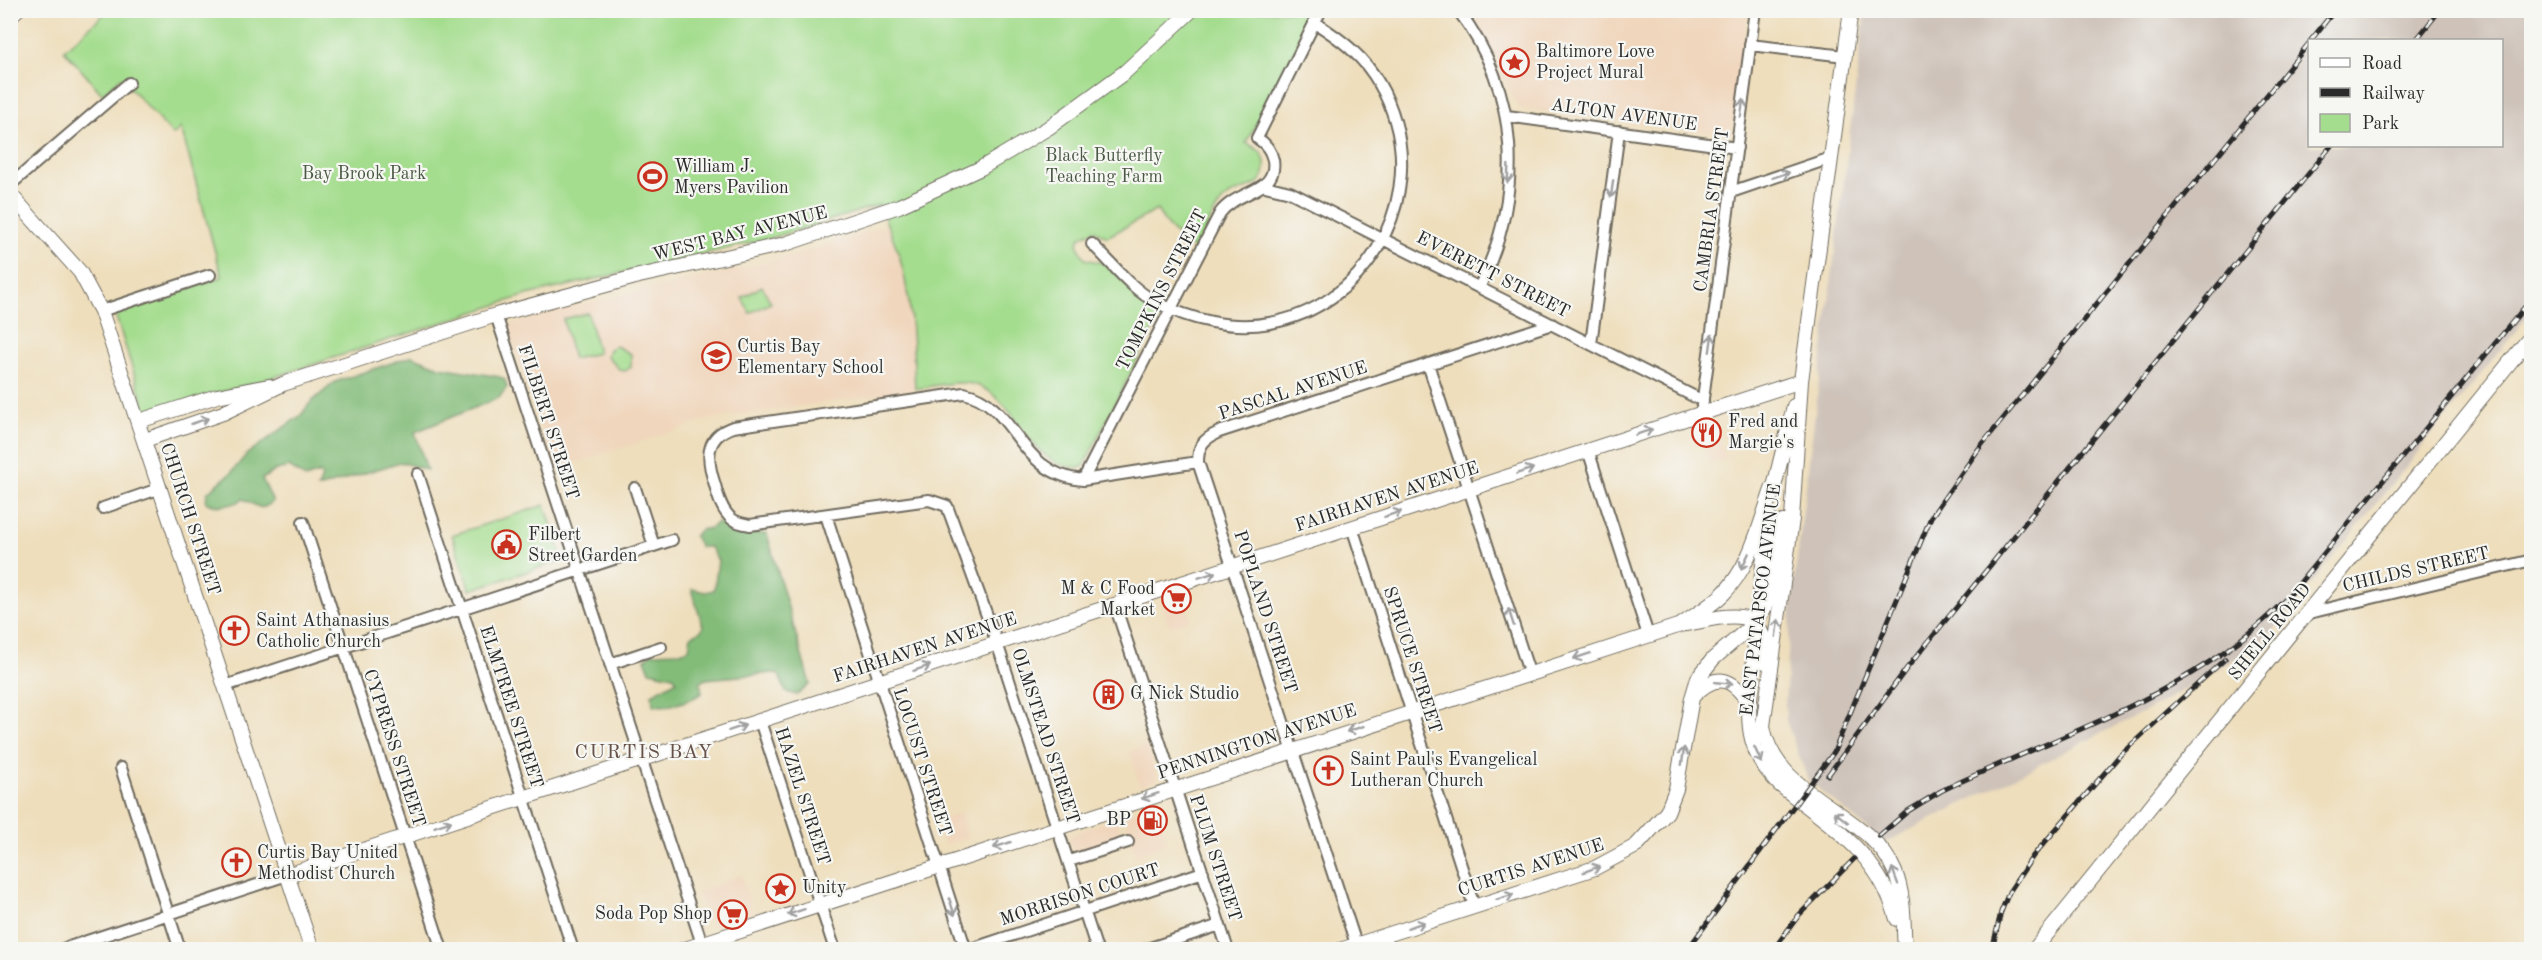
<svg xmlns="http://www.w3.org/2000/svg" width="2542" height="960" viewBox="0 0 2542 960" font-family="'Old Standard TT',serif">
<style>
.built{fill:#f0d6bc}
.industrial{fill:#cec2b9;fill-rule:evenodd}
.green{fill:#a4dd8e;stroke:#68845c;stroke-width:1.5}
.forest{fill:#83bc79;stroke:#577452;stroke-width:1.5}
.lines{fill:none;stroke-linecap:round;stroke-linejoin:round}
.street-casing{stroke:#6f6a5e;stroke-width:14}
.secondary-casing{stroke:#6f6a5e;stroke-width:16}
.street{stroke:#fff;stroke-width:10}
.secondary{stroke:#fff;stroke-width:14}
.rail-casing{stroke:#2b2b2b;stroke-width:5}
.rail{stroke:#f6f6f2;stroke-width:3;stroke-dasharray:9;stroke-linecap:butt}
.oneway{stroke:#a0a0a0}
.labels{text-anchor:middle;dominant-baseline:central;stroke-width:4.5;stroke-linejoin:round;paint-order:stroke}
.poi-label{font-size:18px;fill:#2b2b2b;stroke:#f6f6f2;text-anchor:start}
.street-label{font-size:18px;fill:#2b2b2b;stroke:#f6f6f2}
.park-label{font-size:18px;fill:#495844;stroke:#f6f6f2}
.neighbourhood-label{font-size:20px;letter-spacing:1.5px;fill:#66524a;stroke:#f6f6f2}
</style>
<rect width="100%" height="100%" fill="#f6f6f2"/>
<filter id="ink" filterUnits="userSpaceOnUse"><feTurbulence type="fractalNoise" baseFrequency=".0167" numOctaves="2"/><feDisplacementMap in="SourceGraphic" scale="12" xChannelSelector="R" yChannelSelector="G"/><feConvolveMatrix kernelMatrix="1 2 1 2 8 2 1 2 1" color-interpolation-filters="sRGB"/></filter>
<filter id="wash" filterUnits="userSpaceOnUse"><feTurbulence type="fractalNoise" baseFrequency=".008" numOctaves="4" result="noise"/><feDisplacementMap in="SourceGraphic" scale="24" xChannelSelector="R" yChannelSelector="G"/><feGaussianBlur stdDeviation="1.35" result="paint"/><feColorMatrix in="noise" values="0 0 0 0 0 0 0 0 0 0 0 0 0 0 0 0 0 1.4 0 .05"/><feComposite in="paint" operator="in"/></filter>
<g filter="url(#wash)">
<rect width="100%" height="100%" fill="#eedebc"/>
<path class="built" d="M1464 11H1748L1731 135 1519 108 1488 49Z
M888 225 906 283 912 321 915 389 710 419 555 469 507 325 576 306 790 257Z
M1715 423 1726 459 1709 464 1697 429Z
M1183 594 1191 620 1169 627 1161 600Z
M1147 745 1158 780 1140 786 1129 751Z
M1155 805 1167 844 1135 855 1123 815Z
M961 813 968 837 944 845 936 822Z
M1116 817 1123 839 1074 855 1068 836Z
M741 875 753 913 710 927 697 892Z"/>
<path class="industrial" d="M1865 11H2531V312L2274 630 2257 646 2159 704 1884 843 1808 780 1786 721 1785 704 1791 607ZM2310 40H2502V146H2310Z"/>
<path class="green" d="M109 10 1318 11 1246 143C1256 148 1265 152 1265 165 1266 190 1240 186 1226 198 1212 210 1204 236 1196 251L1169 228 1157 210 1107 237 1094 230 1079 238 1078 246 1085 259 1103 263 1161 313 1083 467C1026 474 1019 389 967 383 951 381 931 387 915 389 913 343 912 297 898 252 893 236 885 220 879 205L772 238 527 295 265 380 149 412 145 408 116 317 117 312 222 277 181 128 173 135 121 78 102 94 64 50Z
M762 286 771 303 750 313 742 298Z
M588 313 598 353 573 359 563 319Z
M616 346 631 354V367L625 371 620 370 607 356 609 349Z
M545 505 563 560 470 590 452 535Z"/>
<path class="forest" d="M412 356 440 367 500 377 505 380 507 387 499 398 415 432 427 470 400 462 318 488 322 477 320 473 305 478 289 467 276 470 262 479 273 501C261 514 255 504 243 499 233 506 216 508 206 502L207 493 231 473 247 454 301 415 310 403 335 382Z
M718 522 731 531 767 534 810 684 797 695 786 692 779 675 774 673 706 679 700 682 702 693C688 702 669 708 653 705L652 694 677 680 673 676 650 671 645 659 652 653 680 652 689 649 691 636 701 631 703 626 692 592V589L705 592 714 590 718 561 710 547H700L694 536 700 530 711 528Z"/>
</g>
<g filter="url(#ink)">
<g class="lines">
<defs>
<path id="street" d="M1458 10C1521 93 1524 195 1480 286
M1750 45 1845 56
M1507 116 1737 148
M10 185 129 83
M1265 186 1290 192 1703 401
M1731 192 1831 158
M1092 244C1113 264 1131 289 1156 302 1190 320 1232 330 1270 323 1362 307 1421 210 1395 121 1388 96 1374 70 1354 52 1342 40 1328 31 1314 22
M101 311 210 275
M496 315 704 950
M1591 344 1619 131
M1428 364 1529 672
M1702 406 1755 10
M1588 450 1648 635
M418 474 573 950
M1083 480 1220 213C1238 189 1278 193 1273 160 1271 150 1265 143 1257 138L1321 10
M635 488 654 546
M103 508 161 488
M826 515 966 950
M303 522 442 950
M1352 527 1474 906
M1115 605 1228 950
M2309 613 2532 560
M610 664 661 647
M225 686 672 540
M760 721 835 950
M121 768 180 950
M1069 861 1128 842
M1356 944 1198 462C1198 445 1204 439 1219 432L1552 324
M60 950 287 875
M968 950 1203 872
M1097 950 997 643 947 506 929 500 750 525C744 524 737 523 732 519 722 511 718 497 715 485 707 461 703 437 733 427L964 393C1018 405 1016 474 1083 480L1198 462
M1144 950 1220 925"/>
<path id="secondary" d="M1851 10 1801 381 1792 519 1763 726C1775 799 1870 810 1895 872 1905 897 1903 924 1905 950
M10 16 17 10
M10 194 80 272 101 311 312 950
M139 421 217 396 269 386
M145 440 223 413 283 384 496 315 639 276 785 244 899 206 981 168 1048 128 1125 72 1192 10
M1772 495 1794 406
M1769 517C1762 568 1757 618 1753 669 1751 692 1746 716 1752 739 1756 758 1767 772 1780 785 1831 826 1879 853 1897 919
M1685 624C1727 617 1768 600 1765 662
M1693 696C1718 671 1733 678 1750 705
M287 875 1801 381
M682 950 1681 625C1695 615 1711 606 1723 594 1751 566 1760 523 1773 487
M1340 950 1595 868 1636 846 1667 812 1676 789 1692 698 1698 678 1713 659 1756 622 1765 607 1773 580 1783 522
M2034 950 2532 335"/>
</defs>
<use href="#street" class="street-casing"/>
<use href="#secondary" class="secondary-casing"/>
<use href="#street" class="street"/>
<use href="#secondary" class="secondary"/>
<defs>
<path id="rail" d="M2311 40 2335 10
M2416 40 2440 10
M1828 775 1907 668 2331 146
M1879 836 1908 811 1941 791C2062 732 2203 693 2294 590L2532 298
M1687 950 1834 752 1931 517 1980 447 2310 42
M1773 950 1799 915 1854 859
M1992 950 2001 912 2009 892 2033 856 2120 755 2225 659"/>
</defs>
<use href="#rail" class="rail-casing"/>
<use href="#rail" class="rail"/>
</g>
<defs><path id="oneway-shaft" d="M-6 0H5M1.5-3L5.5 0L1.5 3" fill="none" stroke-width="1.6" stroke-linecap="round" stroke-linejoin="round" transform="scale(1.5)"/></defs>
<g class="oneway">
<use href="#oneway-shaft" transform="translate(1742 108) rotate(-82)"/>
<use href="#oneway-shaft" transform="translate(1508 174) rotate(92)"/>
<use href="#oneway-shaft" transform="translate(1781 175) rotate(-18)"/>
<use href="#oneway-shaft" transform="translate(1612 189) rotate(98)"/>
<use href="#oneway-shaft" transform="translate(1711 343) rotate(-82)"/>
<use href="#oneway-shaft" transform="translate(200 421) rotate(-19)"/>
<use href="#oneway-shaft" transform="translate(1644 432) rotate(-18)"/>
<use href="#oneway-shaft" transform="translate(1525 471) rotate(-18)"/>
<use href="#oneway-shaft" transform="translate(1393 514) rotate(-18)"/>
<use href="#oneway-shaft" transform="translate(1745 561) rotate(116)"/>
<use href="#oneway-shaft" transform="translate(1207 575) rotate(-18)"/>
<use href="#oneway-shaft" transform="translate(1511 617) rotate(-108)"/>
<use href="#oneway-shaft" transform="translate(1777 628) rotate(-82)"/>
<use href="#oneway-shaft" transform="translate(1582 656) rotate(162)"/>
<use href="#oneway-shaft" transform="translate(922 668) rotate(-18)"/>
<use href="#oneway-shaft" transform="translate(1724 683) rotate(5)"/>
<use href="#oneway-shaft" transform="translate(737 728) rotate(-18)"/>
<use href="#oneway-shaft" transform="translate(1355 729) rotate(162)"/>
<use href="#oneway-shaft" transform="translate(1758 755) rotate(65)"/>
<use href="#oneway-shaft" transform="translate(1683 756) rotate(-82)"/>
<use href="#oneway-shaft" transform="translate(1150 796) rotate(162)"/>
<use href="#oneway-shaft" transform="translate(1841 817) rotate(-142)"/>
<use href="#oneway-shaft" transform="translate(443 824) rotate(-18)"/>
<use href="#oneway-shaft" transform="translate(1002 845) rotate(162)"/>
<use href="#oneway-shaft" transform="translate(1592 869) rotate(-21)"/>
<use href="#oneway-shaft" transform="translate(1895 876) rotate(-110)"/>
<use href="#oneway-shaft" transform="translate(1505 897) rotate(-17)"/>
<use href="#oneway-shaft" transform="translate(952 907) rotate(72)"/>
<use href="#oneway-shaft" transform="translate(796 912) rotate(162)"/>
<use href="#oneway-shaft" transform="translate(1416 925) rotate(-18)"/>
</g>
</g>
<defs>
<symbol id="sight-ring" viewBox="-11 -11 22 22"><circle r="9.5" fill="#f6f6f2" stroke="#c8321e" stroke-width="1.5"/><path d="M0-6L1.8-2.2L6-1.7L2.9 1.2L3.7 5.4L0 3.3L-3.7 5.4L-2.9 1.2L-6-1.7L-1.8-2.2Z" fill="#c8321e"/></symbol>
<symbol id="stadium-ring" viewBox="-11 -11 22 22"><circle r="9.5" fill="#f6f6f2" stroke="#c8321e" stroke-width="1.5"/><path d="M0-5a6.5 5 0 1 0 0 10a6.5 5 0 1 0 0-10ZM-3.5-1.8h7v3.6h-7Z" fill="#c8321e"/></symbol>
<symbol id="school-ring" viewBox="-11 -11 22 22"><circle r="9.5" fill="#f6f6f2" stroke="#c8321e" stroke-width="1.5"/><path d="M0-5L7-2L0 1L-7-2ZM-4 1L0 2.5L4 1V4Q0 6-4 4Z" fill="#c8321e"/></symbol>
<symbol id="restaurant-ring" viewBox="-11 -11 22 22"><circle r="9.5" fill="#f6f6f2" stroke="#c8321e" stroke-width="1.5"/><path d="M-5-6h1v4h1v-4h1v4h1v-4h1v5L-1.5 .5V6h-2V.5L-5-1ZM5-6V6H3V1.5H1.5Q1.5-4 5-6Z" fill="#c8321e"/></symbol>
<symbol id="civic-ring" viewBox="-11 -11 22 22"><circle r="9.5" fill="#f6f6f2" stroke="#c8321e" stroke-width="1.5"/><path d="M-.6-6.5H3V-4.5H.6V-3L4-1V1h2V6H-6V1h2V-1L-.6-3ZM-1.2 2.5V6h2.4V2.5Z" fill="#c8321e"/></symbol>
<symbol id="supermarket-ring" viewBox="-11 -11 22 22"><circle r="9.5" fill="#f6f6f2" stroke="#c8321e" stroke-width="1.5"/><path d="M-6-5.5h2.5l.6 2H6L4.5 2H-2.5L-4.4-4H-6ZM-1.5 3.2a1.3 1.3 0 1 0 .1 0ZM3 3.2a1.3 1.3 0 1 0 .1 0Z" fill="#c8321e"/></symbol>
<symbol id="church-ring" viewBox="-11 -11 22 22"><circle r="9.5" fill="#f6f6f2" stroke="#c8321e" stroke-width="1.5"/><path d="M-1.2-6h2.4v3.5h3.3v2.4h-3.3V6h-2.4V-.1h-3.3v-2.4h3.3Z" fill="#c8321e"/></symbol>
<symbol id="building-ring" viewBox="-11 -11 22 22"><circle r="9.5" fill="#f6f6f2" stroke="#c8321e" stroke-width="1.5"/><path d="M-4-6H4V6H1V3H-1V6H-4ZM-2.5-4.3h1.7v1.8h-1.7ZM.8-4.3h1.7v1.8H.8ZM-2.5-1h1.7V.8h-1.7ZM.8-1h1.7V.8H.8Z" fill="#c8321e"/></symbol>
<symbol id="fuel-ring" viewBox="-11 -11 22 22"><circle r="9.5" fill="#f6f6f2" stroke="#c8321e" stroke-width="1.5"/><path d="M-5.5-6h7V0h2V4h1.3V-2.5L3-4.5l.8-.8L6-3V5H2.5V1h-1V6h-7ZM-4.2-4.7v3.2H.2V-4.7Z" fill="#c8321e"/></symbol>
</defs>
<g fill-rule="evenodd">
<use href="#sight-ring" x="1498" y="46" width="33" height="33"/>
<use href="#stadium-ring" x="636" y="160" width="33" height="33"/>
<use href="#school-ring" x="700" y="340" width="33" height="33"/>
<use href="#restaurant-ring" x="1690" y="416" width="33" height="33"/>
<use href="#civic-ring" x="490" y="528" width="33" height="33"/>
<use href="#supermarket-ring" x="1160" y="582" width="33" height="33"/>
<use href="#church-ring" x="218" y="614" width="33" height="33"/>
<use href="#building-ring" x="1092" y="678" width="33" height="33"/>
<use href="#church-ring" x="1312" y="754" width="33" height="33"/>
<use href="#fuel-ring" x="1136" y="804" width="33" height="33"/>
<use href="#church-ring" x="220" y="846" width="33" height="33"/>
<use href="#sight-ring" x="764" y="872" width="33" height="33"/>
<use href="#supermarket-ring" x="716" y="898" width="33" height="33"/>
</g>
<g class="labels">
<g class="poi-label">
<text x="1536" y="52">Baltimore Love<tspan x="1536" dy="21">Project Mural</tspan></text>
<text x="674" y="167">William J.<tspan x="674" dy="21">Myers Pavilion</tspan></text>
<text x="737" y="347">Curtis Bay<tspan x="737" dy="21">Elementary School</tspan></text>
<text x="1728" y="422">Fred and<tspan x="1728" dy="21">Margie's</tspan></text>
<text x="528" y="535">Filbert<tspan x="528" dy="21">Street Garden</tspan></text>
<text x="1155" y="589" text-anchor="end">M &amp; C Food<tspan x="1155" dy="21">Market</tspan></text>
<text x="256" y="621">Saint Athanasius<tspan x="256" dy="21">Catholic Church</tspan></text>
<text x="1130" y="694">G Nick Studio</text>
<text x="1350" y="760">Saint Paul's Evangelical<tspan x="1350" dy="21">Lutheran Church</tspan></text>
<text x="1131" y="820" text-anchor="end">BP</text>
<text x="257" y="853">Curtis Bay United<tspan x="257" dy="21">Methodist Church</tspan></text>
<text x="802" y="888">Unity</text>
<text x="712" y="914" text-anchor="end">Soda Pop Shop</text>
</g>
<g class="street-label">
<text transform="translate(1624 115) rotate(8)">ALTON AVENUE</text>
<text transform="translate(1712 210) rotate(-82)">CAMBRIA STREET</text>
<text transform="translate(740 234) rotate(-14)">WEST BAY AVENUE</text>
<text transform="translate(1493 275) rotate(27)">EVERETT STREET</text>
<text transform="translate(1162 290) rotate(-63)">TOMPKINS STREET</text>
<text transform="translate(1293 391) rotate(-18)">PASCAL AVENUE</text>
<text transform="translate(548 422) rotate(72)">FILBERT STREET</text>
<text transform="translate(1387 497) rotate(-18)">FAIRHAVEN AVENUE</text>
<text transform="translate(190 519) rotate(72)">CHURCH STREET</text>
<text transform="translate(2416 570) rotate(-13)">CHILDS STREET</text>
<text transform="translate(1761 600) rotate(-83)">EAST PATAPSCO AVENUE</text>
<text transform="translate(1265 612) rotate(72)">POPLAND STREET</text>
<text transform="translate(2270 632) rotate(-51)">SHELL ROAD</text>
<text transform="translate(925 648) rotate(-18)">FAIRHAVEN AVENUE</text>
<text transform="translate(1412 660) rotate(72)">SPRUCE STREET</text>
<text transform="translate(511 707) rotate(72)">ELMTREE STREET</text>
<text transform="translate(1045 736) rotate(72)">OLMSTEAD STREET</text>
<text transform="translate(1257 742) rotate(-18)">PENNINGTON AVENUE</text>
<text transform="translate(394 748) rotate(72)">CYPRESS STREET</text>
<text transform="translate(922 762) rotate(72)">LOCUST STREET</text>
<text transform="translate(802 796) rotate(72)">HAZEL STREET</text>
<text transform="translate(1215 858) rotate(72)">PLUM STREET</text>
<text transform="translate(1531 868) rotate(-18)">CURTIS AVENUE</text>
<text transform="translate(1080 895) rotate(-18)">MORRISON COURT</text>
</g>
<g class="park-label">
<text x="1104" y="156">Black Butterfly<tspan x="1104" dy="21">Teaching Farm</tspan></text>
<text x="364" y="174">Bay Brook Park</text>
</g>
<g class="neighbourhood-label">
<text x="644" y="753">CURTIS BAY</text>
</g>
</g>
<rect width="2542" height="960" fill="none" stroke="#f6f6f2" stroke-width="36"/>
<rect x="2308" y="39" width="195" height="108" fill="#f6f6f2" stroke="#a5a5a2" stroke-width="1.5"/>
<rect x="2320" y="58" width="30" height="9" fill="#ffffff" stroke="#a5a5a2" stroke-width="1.5"/>
<text x="2362" y="69" font-size="18" fill="#2b2b2b">Road</text>
<rect x="2320" y="88" width="30" height="9" fill="#2b2b2b" stroke="#a5a5a2" stroke-width="1.5"/>
<text x="2362" y="99" font-size="18" fill="#2b2b2b">Railway</text>
<rect x="2320" y="114" width="30" height="18" fill="#a4dd8e" stroke="#a5a5a2" stroke-width="1.5"/>
<text x="2362" y="129" font-size="18" fill="#2b2b2b">Park</text>
</svg>
